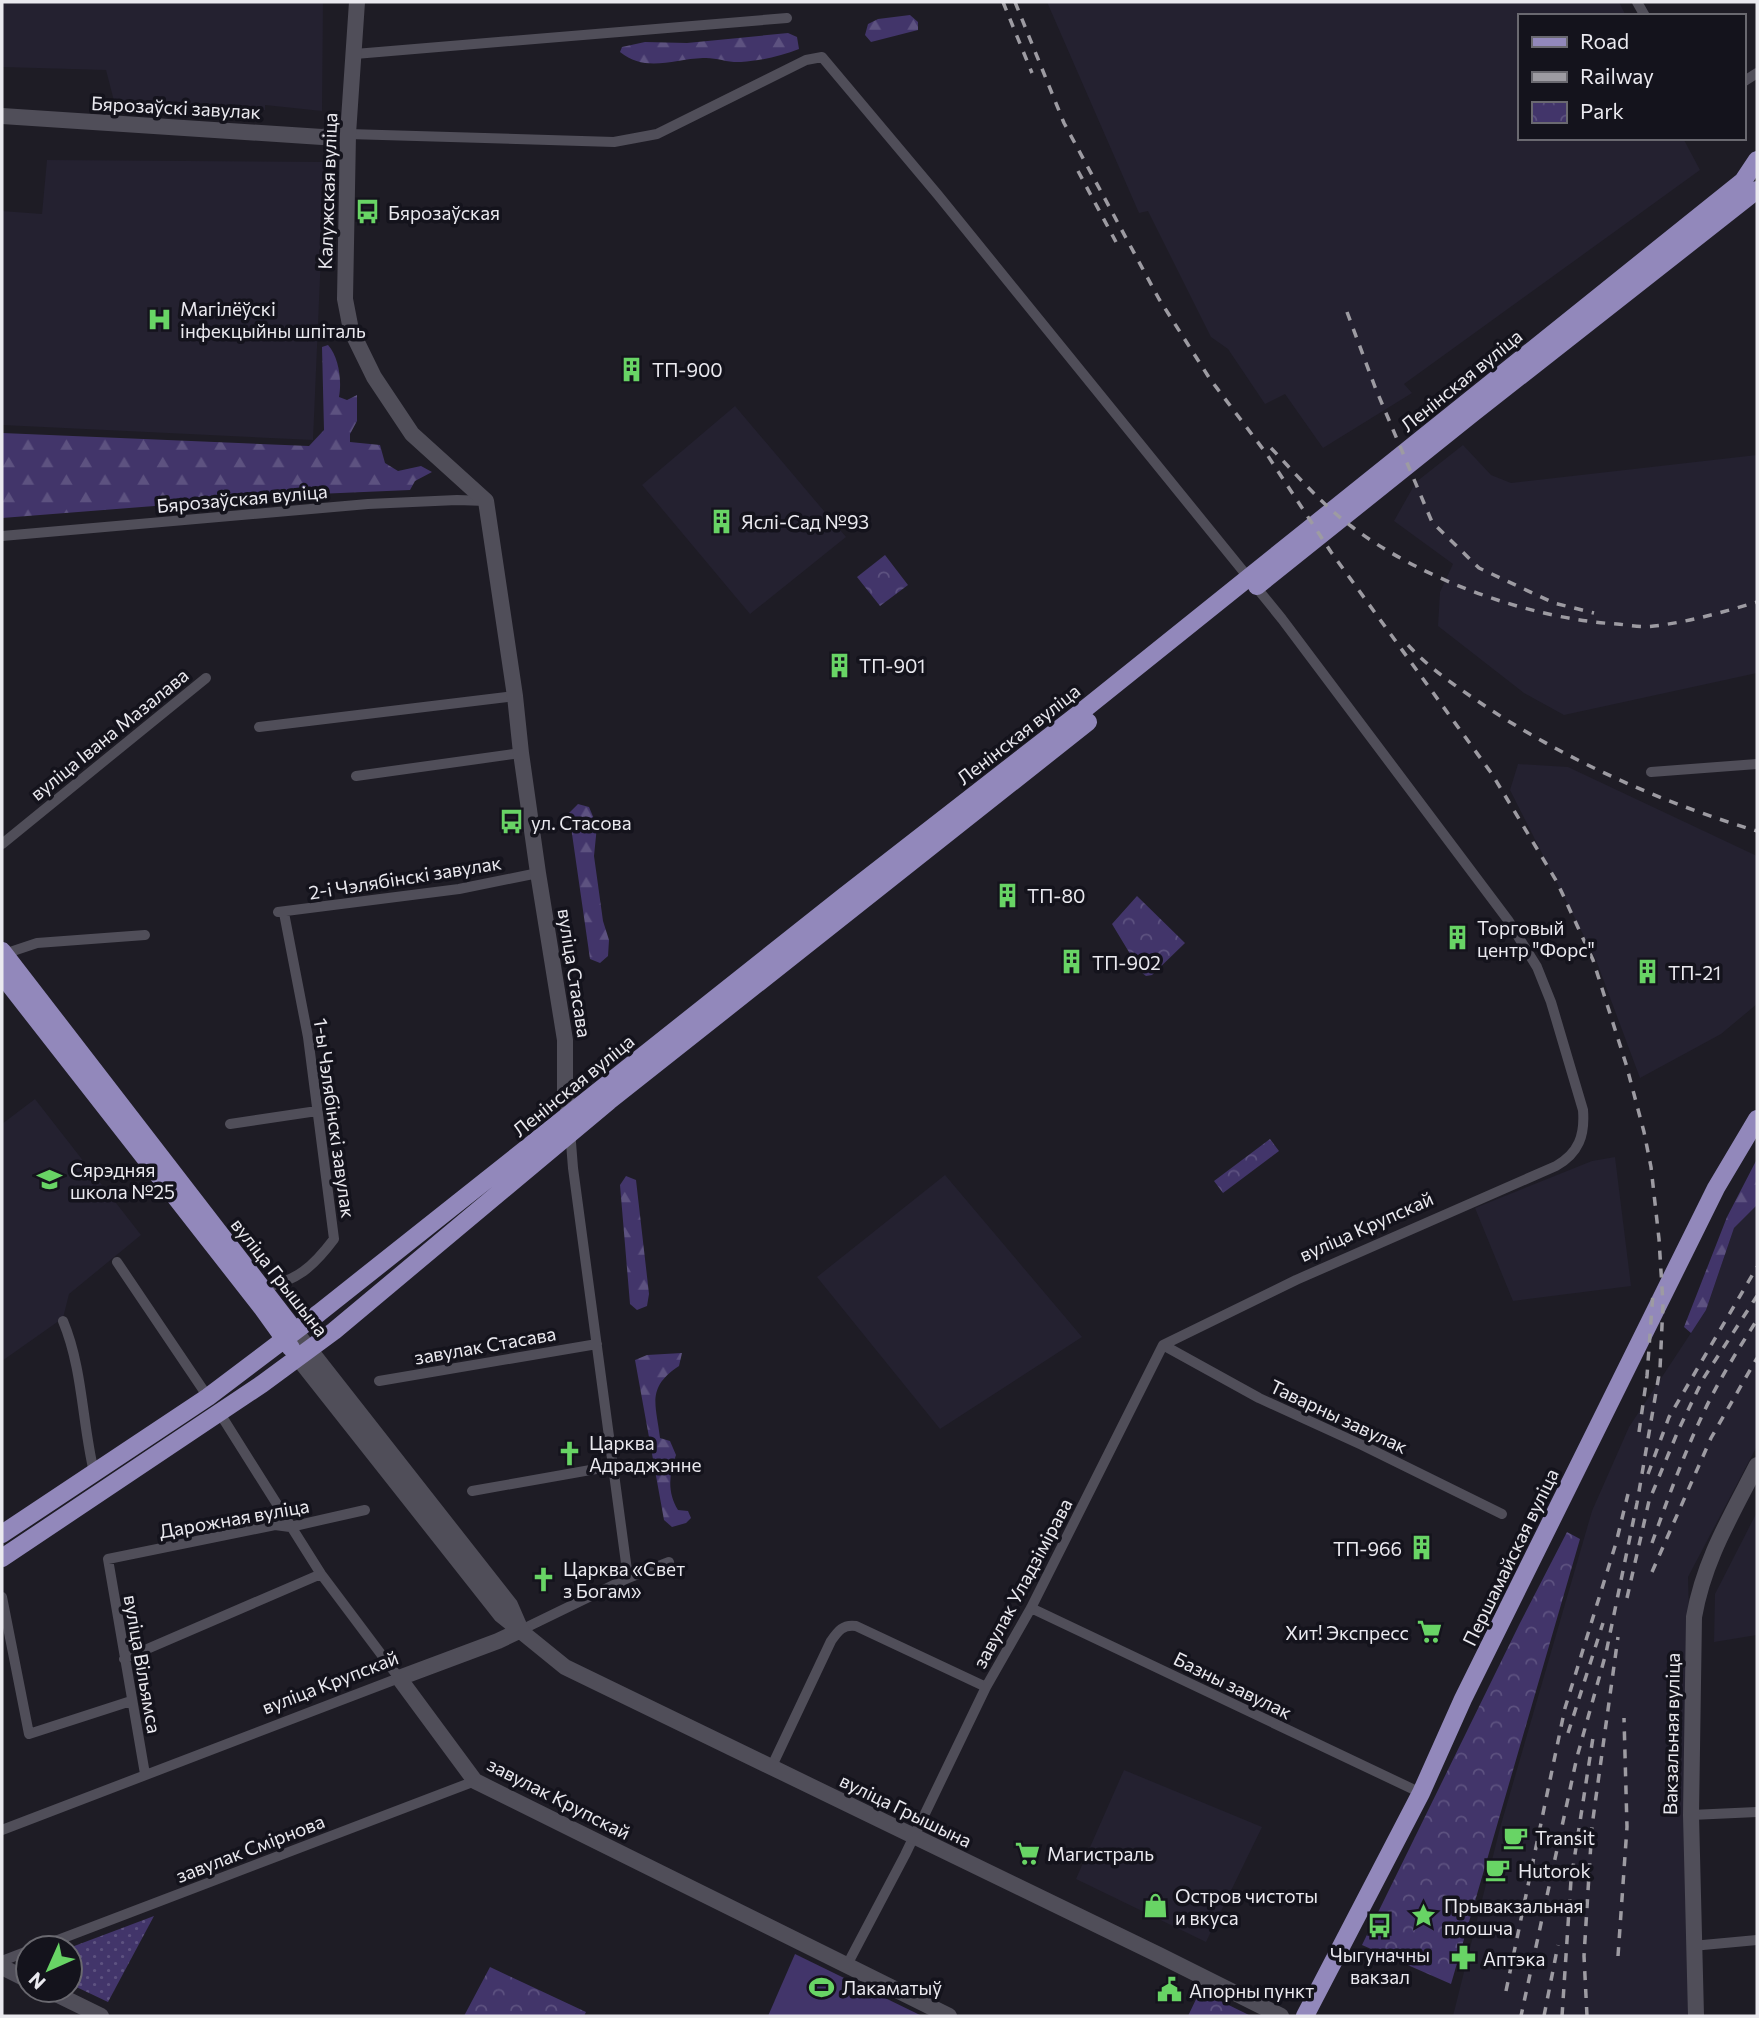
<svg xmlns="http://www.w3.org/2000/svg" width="1759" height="2018" viewBox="0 0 1759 2018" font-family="Commissioner,sans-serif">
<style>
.built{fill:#242130}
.grass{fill:url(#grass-dots)}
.forest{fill:url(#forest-firs)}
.park{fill:url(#park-crowns)}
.pitch{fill:#42356a}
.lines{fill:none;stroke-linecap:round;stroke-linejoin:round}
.street{stroke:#504e59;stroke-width:10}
.secondary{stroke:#504e59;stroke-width:16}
.primary{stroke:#9288bb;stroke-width:18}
.rail{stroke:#9d9ba2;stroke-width:3.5;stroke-dasharray:9 9;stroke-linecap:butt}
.labels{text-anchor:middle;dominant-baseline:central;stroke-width:7;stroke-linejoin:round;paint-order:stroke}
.street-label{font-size:19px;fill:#eae9ef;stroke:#14131c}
.poi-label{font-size:19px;fill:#eae9ef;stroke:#14131c;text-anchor:start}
</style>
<defs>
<pattern id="grass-dots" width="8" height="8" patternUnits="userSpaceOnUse" patternTransform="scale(1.75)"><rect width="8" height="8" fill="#42356a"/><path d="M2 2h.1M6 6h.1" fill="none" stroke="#5d5280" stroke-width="1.8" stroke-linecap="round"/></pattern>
<pattern id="forest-firs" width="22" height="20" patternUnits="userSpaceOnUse" patternTransform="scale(1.75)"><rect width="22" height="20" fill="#42356a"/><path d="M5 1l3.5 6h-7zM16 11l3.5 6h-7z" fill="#5d5280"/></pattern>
<pattern id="park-crowns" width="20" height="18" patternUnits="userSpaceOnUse" patternTransform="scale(1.75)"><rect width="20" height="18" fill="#42356a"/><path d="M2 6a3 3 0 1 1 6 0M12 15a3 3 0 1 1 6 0" fill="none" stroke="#5d5280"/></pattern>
</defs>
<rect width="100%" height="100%" fill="#1e1c25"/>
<path class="built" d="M2 2H323L322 111 265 105V110L114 101 106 70 2 67Z
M1047 2H1619L1626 16H1519V138H1683L1700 170 1404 384 1412 393 1323 448 1285 394 1265 404 1228 349 1211 337 1148 211 1139 213Z
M47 160 325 162 313 440 2 425V211L42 214Z
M735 406 846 537 750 614 642 485Z
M1463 445 1491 475 1511 483 1757 455V673L1564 715 1524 693 1438 626 1440 592 1453 564 1394 521 1416 482Z
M1518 764 1568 767 1757 856V1004L1721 1034 1640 1078 1596 960 1510 790Z
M35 1099 141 1235 69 1294 63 1318 2 1361V1124Z
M1615 1157 1631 1286 1513 1301 1475 1208 1592 1161Z
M945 1175 1082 1337 940 1429 817 1277Z
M1757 1205V1446L1688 1577 1700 2016H1453L1500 1828 1592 1511 1629 1427 1706 1310 1734 1228Z
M1757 1512V1635L1714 1642 1715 1594Z
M1124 1770 1262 1827 1206 1942 1076 1879Z"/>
<path class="grass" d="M154 1916 108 2002 70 1984 69 1948Z"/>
<path class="forest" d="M910 15 918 22V30L871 42 865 35 868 24 878 19Z
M788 33 797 37 799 49C781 56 760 61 741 62 728 63 716 57 703 58 673 59 646 73 620 52L622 47 645 42 687 43Z
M328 345C339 357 342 381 339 397L347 400 357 395V421L350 434V442L380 445 385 463 398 471 421 466 432 472 415 481 410 490 294 495 2 518V433L309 446 324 430 322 347Z
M578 804 589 807 597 826 594 856 603 921 609 940 608 956 600 963 590 959 569 813Z
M1757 1159V1205L1734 1228 1706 1310 1691 1333 1684 1327 1727 1217Z
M626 1176 636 1180 649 1294 647 1306 637 1310 630 1304 620 1185Z
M682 1353 679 1366C646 1388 656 1404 660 1438L670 1441 676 1455C669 1474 667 1492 678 1510L688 1511 691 1518 686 1523 672 1527 664 1520 635 1360 647 1355Z"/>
<path class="park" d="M885 555 908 585 880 606 857 577Z
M1137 896 1185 943 1152 975 1146 976 1141 972 1112 924Z
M1270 1139 1279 1151 1223 1193 1214 1181Z
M1567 1532 1580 1539 1451 1984 1362 1945 1520 1623Z
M490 1967 586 2012 584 2016H464Z
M1200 1991 1251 2016H1188Z"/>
<path class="pitch" d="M795 1954 922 2016H768Z"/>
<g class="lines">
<path class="street" d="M1637 2 1645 16
M355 54 787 18
M1743 82 1757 73
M348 134 614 142 657 134 806 60 822 57 938 195 1282 619 1508 920 1537 967 1551 1002 1583 1110C1585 1135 1579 1153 1556 1166L1296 1280 1163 1345
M2 536 368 504 457 500 486 501
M259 727 515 696
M1651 772 1757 764
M356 776 521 753
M2 844 206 678
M278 912 459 889 538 873
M4 954 37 943 145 935
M230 1124 317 1111
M570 1130 573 1168 628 1578
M117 1262 208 1397
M262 1288C297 1281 313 1267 334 1239L308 1037 284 913
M63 1321C83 1369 82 1423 94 1472
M1163 1345 1259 1398 1362 1445 1502 1514
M379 1381 597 1344
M472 1491 613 1466
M2 1597 29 1734 131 1701
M1031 1608 1421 1793
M521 1630 628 1578 669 1562
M124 1659 321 1574
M771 1768 831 1641C838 1631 843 1624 856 1626L986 1687
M145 1774 108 1559 275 1525 290 1527 365 1510
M1691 1815 1757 1812
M2 1830 399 1678 321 1574 219 1412
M1692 1946 1757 1940
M37 1948 475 1781
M2 1961 28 1951
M847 1965 905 1855 986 1687 1031 1608 1163 1345"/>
<path class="secondary" d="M357 2 348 134 345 299 351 330 374 377 412 434 486 501 515 696 521 753 538 873 565 1040V1090L569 1116
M2 116 322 137 348 134
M295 1331 510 1605 520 1628
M298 1358 501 1615 565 1667 1159 1955 1281 2016
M521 1630 498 1641 399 1678 475 1781 949 2016
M2 1967 28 1980
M48 1990 101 2016
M1696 2016 1691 1815 1694 1617C1704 1560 1731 1516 1757 1465"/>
<path class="primary" d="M1257 586 1473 413 1757 190
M2 951 295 1331
M2 975 263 1309 291 1348
M2 1534 208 1397 319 1313 843 897 1086 708 1743 181 1757 160
M2 1558 262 1384 334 1331 609 1101 1088 722
M1305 2016 1421 1793 1463 1699 1716 1188 1757 1119"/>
<path class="rail" d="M1003 2 1032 73
M1015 2 1064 123 1159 299 1210 379 1266 453 1331 552 1492 774 1557 882 1593 960 1626 1064 1644 1132 1651 1167 1659 1239 1663 1304 1660 1369 1637 1503 1606 1653 1577 1757 1521 2016
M1078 171 1116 242
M1347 312 1375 387 1432 522 1479 568 1554 603 1594 613
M1271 448C1296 474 1321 504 1351 526 1420 579 1530 619 1617 624 1629 625 1642 628 1654 626 1689 622 1723 612 1757 602
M1408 645C1431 670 1460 689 1488 708 1570 762 1663 803 1757 831
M1639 1432 1647 1376 1653 1293
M1648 1474 1669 1417 1757 1267
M1652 1543C1667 1501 1682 1459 1701 1418 1717 1383 1737 1351 1757 1320
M1652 1572 1711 1438 1757 1358
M1627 1598 1649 1501 1678 1431 1703 1379 1757 1296
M1568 1733 1603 1623
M1618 1956 1627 1827 1624 1718
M1506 1991 1565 1708 1616 1543 1628 1494
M1544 2016 1558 1945
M1562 2016 1571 1880 1594 1731
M1587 2016 1584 1956 1592 1826 1618 1637"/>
</g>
<defs>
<symbol id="bus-bare" viewBox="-9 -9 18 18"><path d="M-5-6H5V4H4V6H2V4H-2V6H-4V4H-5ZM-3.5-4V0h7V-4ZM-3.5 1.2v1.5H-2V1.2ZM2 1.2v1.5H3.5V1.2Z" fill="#68d465" stroke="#14131c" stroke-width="2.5" paint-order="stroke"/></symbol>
<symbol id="hospital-bare" viewBox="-9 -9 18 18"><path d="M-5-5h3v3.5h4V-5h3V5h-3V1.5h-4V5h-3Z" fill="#68d465" stroke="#14131c" stroke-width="2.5" paint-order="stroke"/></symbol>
<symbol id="building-bare" viewBox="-9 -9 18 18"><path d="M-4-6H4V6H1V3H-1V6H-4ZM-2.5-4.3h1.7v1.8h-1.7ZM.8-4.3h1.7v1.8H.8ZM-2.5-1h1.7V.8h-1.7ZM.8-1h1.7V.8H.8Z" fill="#68d465" stroke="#14131c" stroke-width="2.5" paint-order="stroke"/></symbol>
<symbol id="school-bare" viewBox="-9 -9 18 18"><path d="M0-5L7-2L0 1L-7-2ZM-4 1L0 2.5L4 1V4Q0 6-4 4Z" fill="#68d465" stroke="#14131c" stroke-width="2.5" paint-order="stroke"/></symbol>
<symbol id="church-bare" viewBox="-9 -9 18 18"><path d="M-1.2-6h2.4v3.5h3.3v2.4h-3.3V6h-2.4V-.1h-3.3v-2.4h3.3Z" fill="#68d465" stroke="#14131c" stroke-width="2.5" paint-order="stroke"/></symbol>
<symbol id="supermarket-bare" viewBox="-9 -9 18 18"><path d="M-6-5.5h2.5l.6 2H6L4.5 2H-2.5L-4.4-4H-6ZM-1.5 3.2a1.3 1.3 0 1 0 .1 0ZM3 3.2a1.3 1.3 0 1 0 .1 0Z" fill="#68d465" stroke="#14131c" stroke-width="2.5" paint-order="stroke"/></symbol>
<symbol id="cafe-bare" viewBox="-9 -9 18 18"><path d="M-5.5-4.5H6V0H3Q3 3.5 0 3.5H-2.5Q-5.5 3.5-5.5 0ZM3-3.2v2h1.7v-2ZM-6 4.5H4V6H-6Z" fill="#68d465" stroke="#14131c" stroke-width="2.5" paint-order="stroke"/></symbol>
<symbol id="shop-bare" viewBox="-9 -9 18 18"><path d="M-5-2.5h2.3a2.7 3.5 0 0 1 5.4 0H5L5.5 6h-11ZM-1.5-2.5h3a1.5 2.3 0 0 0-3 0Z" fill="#68d465" stroke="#14131c" stroke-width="2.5" paint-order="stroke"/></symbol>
<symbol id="sight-bare" viewBox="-9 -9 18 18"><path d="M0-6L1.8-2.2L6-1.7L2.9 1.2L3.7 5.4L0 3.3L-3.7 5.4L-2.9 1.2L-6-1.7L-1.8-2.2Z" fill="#68d465" stroke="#14131c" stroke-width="2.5" paint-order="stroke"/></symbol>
<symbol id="pharmacy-bare" viewBox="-9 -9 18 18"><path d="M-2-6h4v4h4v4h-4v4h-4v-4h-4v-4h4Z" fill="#68d465" stroke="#14131c" stroke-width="2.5" paint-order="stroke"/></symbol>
<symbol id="stadium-bare" viewBox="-9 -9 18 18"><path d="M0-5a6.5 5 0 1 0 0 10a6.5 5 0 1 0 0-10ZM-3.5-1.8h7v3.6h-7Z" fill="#68d465" stroke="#14131c" stroke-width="2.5" paint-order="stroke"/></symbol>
<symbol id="civic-bare" viewBox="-9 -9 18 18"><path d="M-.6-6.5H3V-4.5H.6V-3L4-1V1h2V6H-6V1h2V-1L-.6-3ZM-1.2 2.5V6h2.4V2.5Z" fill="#68d465" stroke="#14131c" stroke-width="2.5" paint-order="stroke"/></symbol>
</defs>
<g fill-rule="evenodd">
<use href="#bus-bare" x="350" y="194" width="35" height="35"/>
<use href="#hospital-bare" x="142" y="302" width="35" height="35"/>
<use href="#building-bare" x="614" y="352" width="35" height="35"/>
<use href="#building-bare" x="704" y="504" width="35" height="35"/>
<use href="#building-bare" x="822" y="648" width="35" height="35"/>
<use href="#bus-bare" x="494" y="804" width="35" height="35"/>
<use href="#building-bare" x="990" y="878" width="35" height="35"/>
<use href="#building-bare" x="1440" y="920" width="35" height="35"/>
<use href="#building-bare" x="1054" y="944" width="35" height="35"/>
<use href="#building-bare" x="1630" y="954" width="35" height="35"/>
<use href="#school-bare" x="32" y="1162" width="35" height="35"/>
<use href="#church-bare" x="552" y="1436" width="35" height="35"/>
<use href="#building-bare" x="1404" y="1530" width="35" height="35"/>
<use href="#church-bare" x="526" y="1562" width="35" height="35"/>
<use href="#supermarket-bare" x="1412" y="1614" width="35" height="35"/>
<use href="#cafe-bare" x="1498" y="1820" width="35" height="35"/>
<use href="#supermarket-bare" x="1010" y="1836" width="35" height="35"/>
<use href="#cafe-bare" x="1480" y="1852" width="35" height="35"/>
<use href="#shop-bare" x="1138" y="1888" width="35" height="35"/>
<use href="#sight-bare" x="1406" y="1898" width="35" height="35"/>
<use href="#bus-bare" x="1362" y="1908" width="35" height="35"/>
<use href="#pharmacy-bare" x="1446" y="1940" width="35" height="35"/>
<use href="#stadium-bare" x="804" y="1970" width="35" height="35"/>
<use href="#civic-bare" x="1152" y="1972" width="35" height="35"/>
</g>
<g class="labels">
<g class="street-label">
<text transform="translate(176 107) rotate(3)">Бярозаўскі завулак</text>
<text transform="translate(327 191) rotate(-88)">Калужская вуліца</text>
<text transform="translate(1461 380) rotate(-39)">Ленінская вуліца</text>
<text transform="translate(242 498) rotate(-5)">Бярозаўская вуліца</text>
<text transform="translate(109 734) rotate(-39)">вуліца Iвана Мазалава</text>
<text transform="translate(1018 734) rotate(-38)">Ленінская вуліца</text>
<text transform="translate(405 877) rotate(-9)">2-і Чэлябінскі завулак</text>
<text transform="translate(575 973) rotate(81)">вуліца Стасава</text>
<text transform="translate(573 1085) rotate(-39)">Ленінская вуліца</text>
<text transform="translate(335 1118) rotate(82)">1-ы Чэлябінскі завулак</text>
<text transform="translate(1366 1226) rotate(-24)">вуліца Крупскай</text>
<text transform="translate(280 1277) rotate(52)">вуліца Грышына</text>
<text transform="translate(485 1345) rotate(-10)">завулак Стасава</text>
<text transform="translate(1339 1416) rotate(25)">Таварны завулак</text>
<text transform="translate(234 1518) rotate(-10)">Дарожная вуліца</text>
<text transform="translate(1510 1557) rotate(-64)">Першамайская вуліца</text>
<text transform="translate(1022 1583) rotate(-62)">завулак Уладзімірава</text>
<text transform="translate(143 1664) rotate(80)">вуліца Вільямса</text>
<text transform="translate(330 1682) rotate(-21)">вуліца Крупскай</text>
<text transform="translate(1233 1685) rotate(26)">Базны завулак</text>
<text transform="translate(1671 1734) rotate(-89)">Вакзальная вуліца</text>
<text transform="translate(559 1798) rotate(27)">завулак Крупскай</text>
<text transform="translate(906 1810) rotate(26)">вуліца Грышына</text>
<text transform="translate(250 1848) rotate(-21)">завулак Смірнова</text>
</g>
<g class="poi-label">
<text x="388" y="212">Бярозаўская</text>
<text x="180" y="308">Магілёўскі<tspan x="180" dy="22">інфекцыйны шпіталь</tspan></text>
<text x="652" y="369">ТП-900</text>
<text x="741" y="521">Яслі-Сад №93</text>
<text x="859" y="665">ТП-901</text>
<text x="531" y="822">ул. Стасова</text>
<text x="1027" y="895">ТП-80</text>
<text x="1477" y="927">Торговый<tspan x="1477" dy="22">центр "Форс"</tspan></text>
<text x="1092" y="962">ТП-902</text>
<text x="1668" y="972">ТП-21</text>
<text x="70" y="1169">Сярэдняя<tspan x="70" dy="22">школа №25</tspan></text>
<text x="589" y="1442">Царква<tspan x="589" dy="22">Адраджэнне</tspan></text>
<text x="1402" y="1548" text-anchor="end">ТП-966</text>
<text x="563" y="1568">Царква «Свет<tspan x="563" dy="22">з Богам»</tspan></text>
<text x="1409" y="1632" text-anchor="end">Хит! Экспресс</text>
<text x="1535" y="1837">Transit</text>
<text x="1047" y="1853">Магистраль</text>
<text x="1518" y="1870">Hutorok</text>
<text x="1175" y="1895">Остров чистоты<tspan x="1175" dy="22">и вкуса</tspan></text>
<text x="1444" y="1905">Прывакзальная<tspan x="1444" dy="22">плошча</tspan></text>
<text x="1380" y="1954" text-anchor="middle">Чыгуначны<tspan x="1380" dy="22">вакзал</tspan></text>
<text x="1483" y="1958">Аптэка</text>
<text x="842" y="1987">Лакаматыў</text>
<text x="1189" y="1990">Апорны пункт</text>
</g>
</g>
<rect width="1759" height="2018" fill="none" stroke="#eae9ef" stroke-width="7"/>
<rect x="1518" y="14" width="228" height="126" fill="#14131c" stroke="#6a6970" stroke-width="2"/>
<rect x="1532" y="37" width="35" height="10" fill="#9288bb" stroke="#6a6970" stroke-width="2"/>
<text x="1580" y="49" font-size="21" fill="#eae9ef">Road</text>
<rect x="1532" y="72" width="35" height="10" fill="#9d9ba2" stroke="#6a6970" stroke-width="2"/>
<text x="1580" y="84" font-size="21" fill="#eae9ef">Railway</text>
<rect x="1532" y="102" width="35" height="21" fill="url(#park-crowns)" stroke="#6a6970" stroke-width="2"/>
<text x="1580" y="119" font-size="21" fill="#eae9ef">Park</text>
<g transform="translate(49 1969) rotate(225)"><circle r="33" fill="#14131c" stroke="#6a6970" stroke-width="2"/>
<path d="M0-5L12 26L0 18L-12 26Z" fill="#68d465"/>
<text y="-10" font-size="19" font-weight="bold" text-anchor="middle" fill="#eae9ef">N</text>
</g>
</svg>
